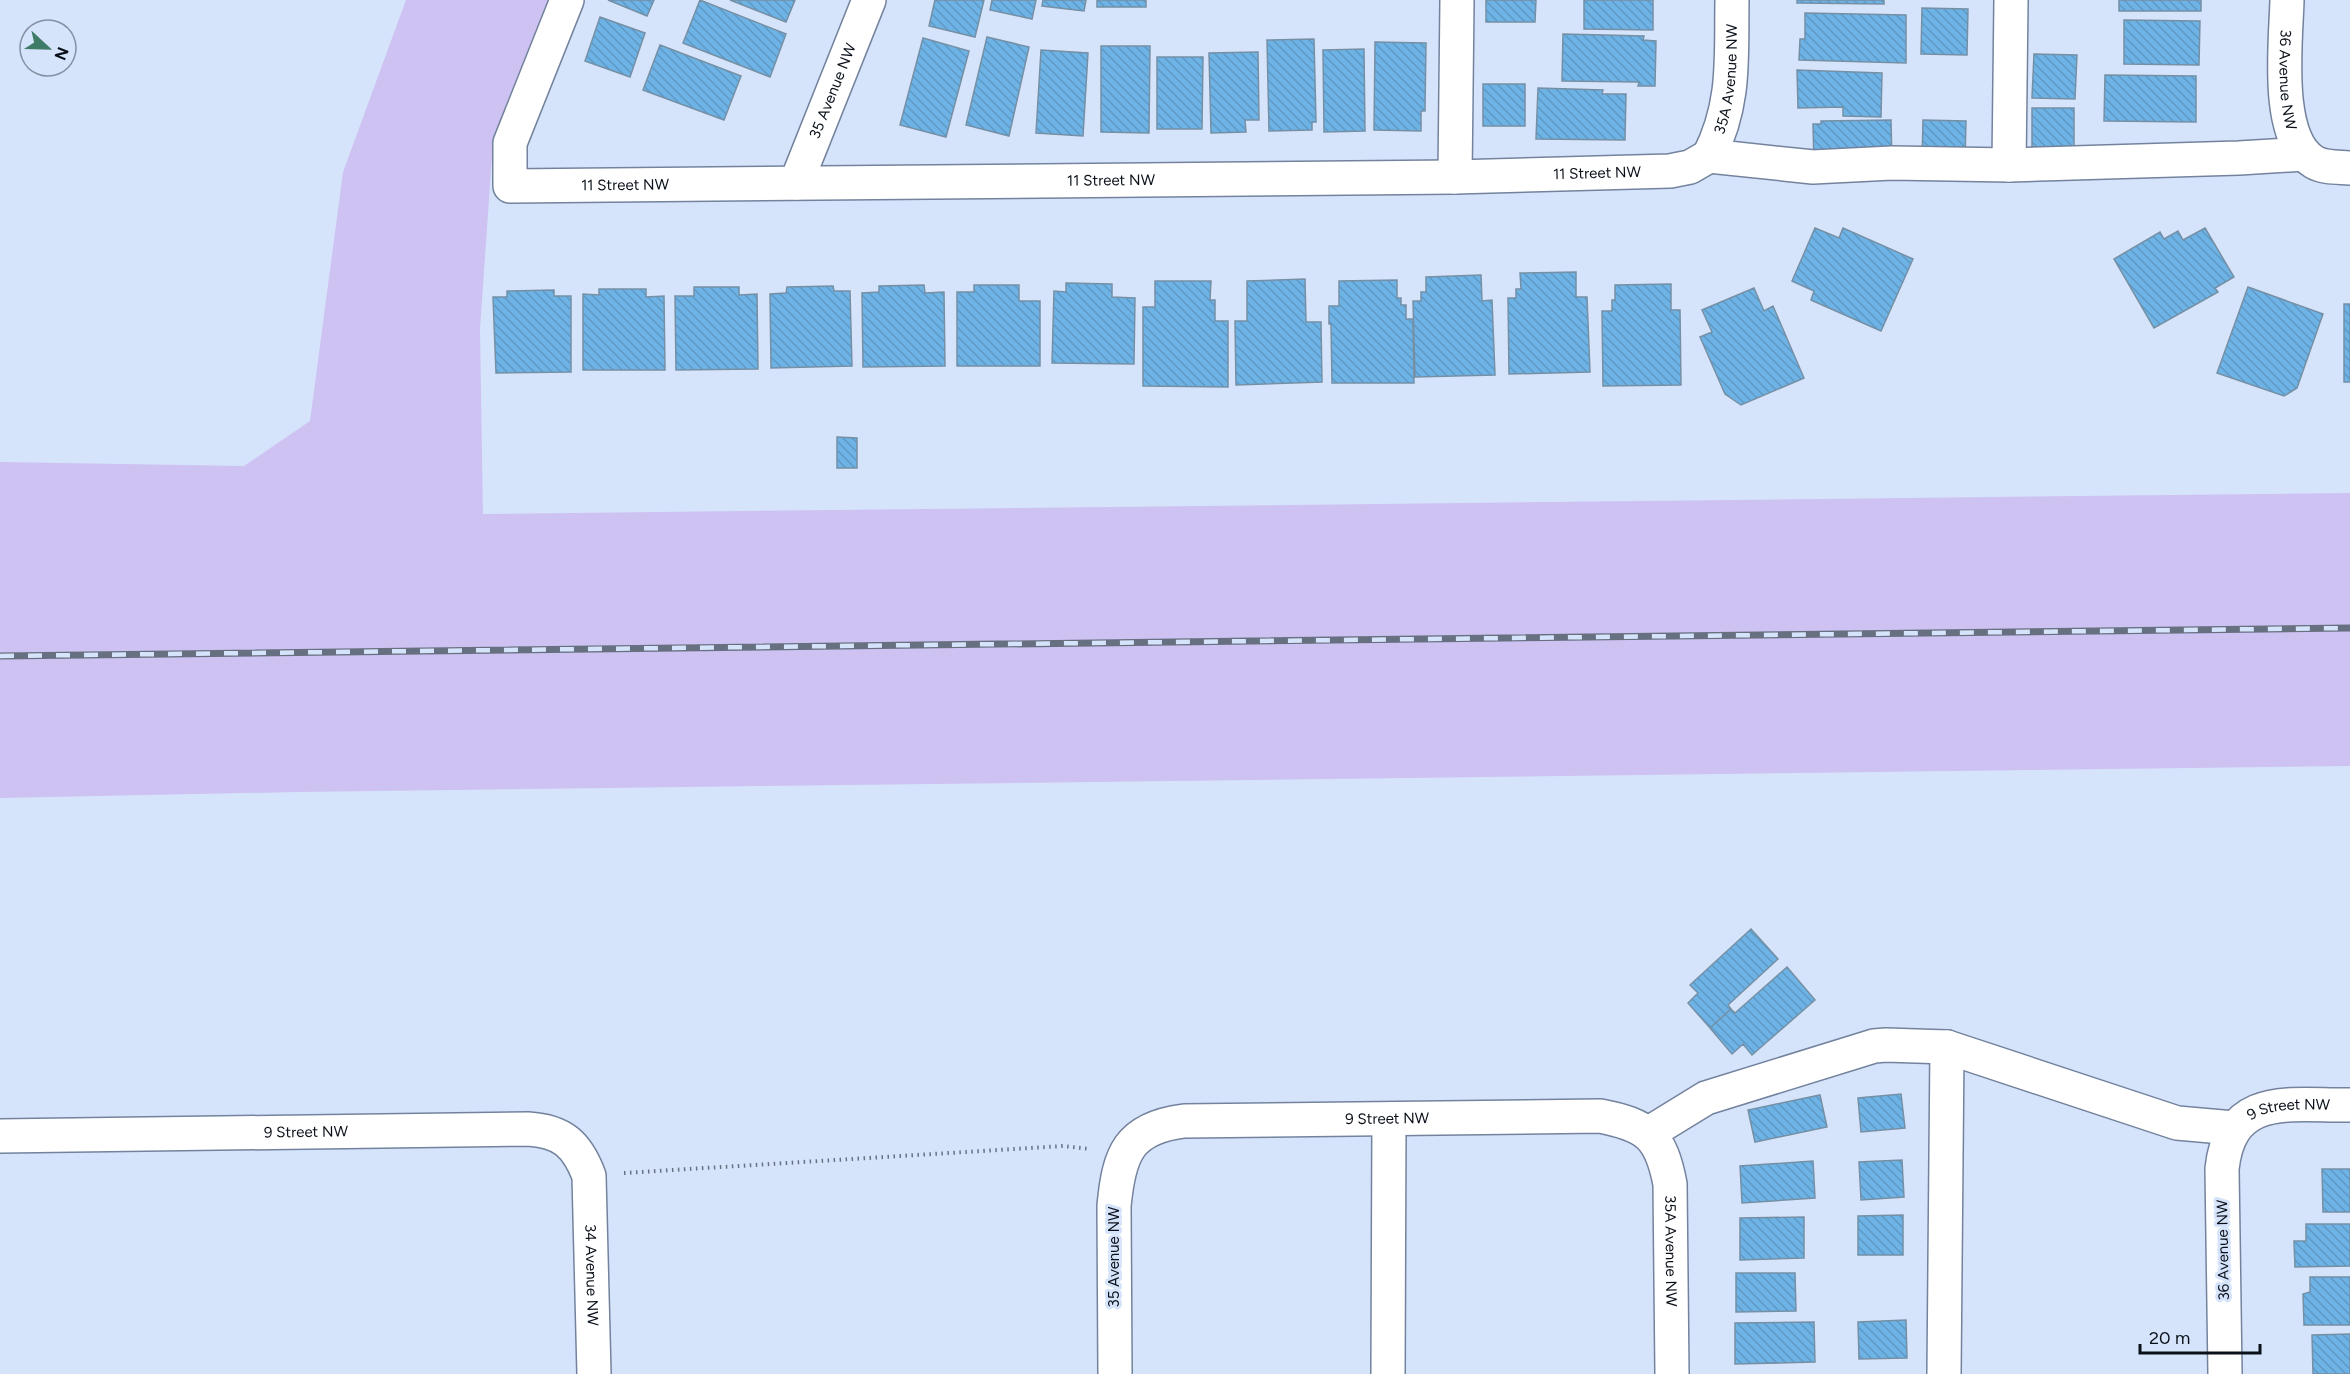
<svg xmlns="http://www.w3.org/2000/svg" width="2350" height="1374" viewBox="0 0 2350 1374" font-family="Figtree,sans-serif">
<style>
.green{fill:#cdc2f2}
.building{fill:url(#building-back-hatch);stroke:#7590a5;stroke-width:1.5}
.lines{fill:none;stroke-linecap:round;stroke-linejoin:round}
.minor-casing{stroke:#73839d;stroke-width:36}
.path{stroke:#687181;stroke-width:4;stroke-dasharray:1.5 4.5;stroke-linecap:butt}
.minor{stroke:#fff;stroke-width:33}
.rail-casing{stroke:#677080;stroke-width:7}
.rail{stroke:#d6e4fb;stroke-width:4.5;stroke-dasharray:14;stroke-linecap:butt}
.labels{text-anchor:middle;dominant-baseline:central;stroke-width:6;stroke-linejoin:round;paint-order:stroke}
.street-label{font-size:15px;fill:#0a1019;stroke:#d6e4fb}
</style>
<defs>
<pattern id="building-back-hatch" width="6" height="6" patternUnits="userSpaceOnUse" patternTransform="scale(1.5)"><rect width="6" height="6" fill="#6eb3e6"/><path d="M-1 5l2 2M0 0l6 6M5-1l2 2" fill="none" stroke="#5e99c5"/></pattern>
</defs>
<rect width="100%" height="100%" fill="#d6e4fb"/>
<path class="green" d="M406 0H551L493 142 480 329 483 514 2350 493V766L298 792 0 798V462L244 466 310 421 343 172Z"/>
<path class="building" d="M608 0H654L647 16Z
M700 0 786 34 770 77 683 43Z
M730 0H795L786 22Z
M935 0H984L975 37 929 26Z
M992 0H1036L1032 19 990 10Z
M1043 0H1086L1084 11 1042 6Z
M1097 0H1146V7H1097Z
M1486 0H1536L1535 22H1486Z
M1584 0H1653V30L1584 29Z
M1797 0H1884V4L1797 3Z
M2119 0H2201V11H2119Z
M1922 8 1968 9 1967 55 1921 54Z
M1805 13 1906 15V63L1799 60 1800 39H1805Z
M600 17 645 33 630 77 585 61Z
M2124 20 2200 21 2199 65 2124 64Z
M1563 34 1644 36 1643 40 1656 41 1655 86H1638L1639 82 1562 81Z
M987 37 1029 47 1009 136 966 125Z
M923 38 969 51 946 137 900 125Z
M1314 39 1316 122H1312V130L1269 131 1267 40Z
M1375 42 1426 43 1425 111H1421V131L1374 130Z
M660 45 741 76 724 120 643 90Z
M1101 46H1150L1149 133 1101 132Z
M1364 49 1365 131 1324 132 1323 50Z
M1041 50 1088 53 1083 136 1036 133Z
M1258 52 1259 120H1245L1246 132 1211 133 1209 53Z
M2034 54 2077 55 2075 99 2032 98Z
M1157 57H1203L1202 129H1157Z
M1797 70 1882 73 1881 117 1843 116V107L1798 108Z
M2105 75 2196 76V122L2104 121Z
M1483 84H1525V126H1483Z
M1538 88 1603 90 1602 94H1626L1625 140 1536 139Z
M2032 108H2074V150H2032Z
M1891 120 1892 163 1814 166 1813 124H1821V121Z
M1923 120 1966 121 1965 161 1922 160Z
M1815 228 1839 238 1843 228 1913 259 1881 331 1811 300 1814 291 1792 281Z
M2205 228 2234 277 2215 288 2218 292 2154 328 2114 259 2160 232 2164 239 2178 231 2183 240Z
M1576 272V297H1587L1590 372 1509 374 1508 298H1516V289H1521L1520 273Z
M1481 275 1482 301 1492 300 1495 375 1415 377 1413 301H1421V292H1426V277Z
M1305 279 1306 322H1321L1322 382 1236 385 1235 321H1247V281Z
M1397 280V298H1401V305H1406V319H1413L1414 383H1332L1331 324H1329V306H1339V281Z
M1155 281H1211L1210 300H1215V321H1228V387L1143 386V307H1155Z
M1066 283 1112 284V297L1135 298 1134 364 1052 363 1054 291 1066 292Z
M1671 284V310H1680L1681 385 1603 386 1602 311H1612V300H1615V285Z
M924 285 925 293 944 292 945 366 863 367 862 293 879 292V286Z
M974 285H1019V301H1040V366H957V292H974Z
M833 286 834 291H850L852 366 771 368 770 294 786 293 787 287Z
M694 287H739V295L757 294 758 369 676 370 675 296H694Z
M2248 287 2323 314 2297 388 2284 396 2217 373Z
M1754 288 1764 311 1773 306 1804 378 1741 405 1725 394 1700 337 1712 332 1702 310Z
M599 289H646V297L664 296 665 370H583V294L599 295Z
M554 290V296H571V372L496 373 493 297H507V291Z
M2344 304H2350V382H2344Z
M837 437 857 438V468H837Z
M1751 929 1778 959 1728 1005 1731 1009 1710 1028 1688 1003 1698 993 1690 985Z
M1787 967 1815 1000 1752 1055 1743 1044 1732 1054 1710 1028 1731 1009 1735 1013Z
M1901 1094 1905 1128 1861 1132 1858 1098Z
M1820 1095 1827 1127 1755 1142 1748 1110Z
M1902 1160 1904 1197 1861 1200 1859 1162Z
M1813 1161 1815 1198 1742 1203 1740 1166Z
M2322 1169H2350V1212H2323Z
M1903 1215V1255H1858V1216Z
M1804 1217V1258L1740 1260V1218Z
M2306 1224H2350V1266L2295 1267 2294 1241H2306Z
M1736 1273H1795L1796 1311 1736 1312Z
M2310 1277H2350V1325H2304L2303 1294 2310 1292Z
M1906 1320 1907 1358 1859 1359 1858 1322Z
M1814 1322 1815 1362 1735 1364V1323Z
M2350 1334V1374H2313L2312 1335Z"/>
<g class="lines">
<defs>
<g id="minor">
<path id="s1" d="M567 0 510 143V186L1455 177 1670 171 1690 167 1709 156"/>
<path id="s2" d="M2287 0C2286 41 2274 138 2314 162 2324 168 2338 167 2350 168"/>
<path d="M1709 156 1813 167 1892 163 2009 165 2239 158 2304 154"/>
<path id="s3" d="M1709 156C1736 103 1731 57 1732 0"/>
<path d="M2009 165 2011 0"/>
<path d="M1455 177 1457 0"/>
<path id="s4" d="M796 183 869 0"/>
<path d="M1649 1133 1706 1098 1874 1046 1886 1045 1947 1047 2177 1123 2234 1128"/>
<path id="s5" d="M0 1136 528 1129C562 1131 577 1144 589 1176L594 1374"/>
<path id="s6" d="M1115 1374 1114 1206C1119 1154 1128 1128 1184 1121L1600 1116C1647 1125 1661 1136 1670 1184L1672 1374"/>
<path d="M1388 1374 1389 1119"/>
<path d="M1944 1374 1947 1047"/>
<path id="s7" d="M2225 1374 2222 1169C2230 1091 2291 1106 2350 1105"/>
</g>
</defs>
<use href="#minor" class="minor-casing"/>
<path class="path" d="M624 1173 1063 1146 1090 1149"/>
<use href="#minor" class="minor"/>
<defs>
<path id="rail" d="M0 656 2350 628"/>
</defs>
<use href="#rail" class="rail-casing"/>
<use href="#rail" class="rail"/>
</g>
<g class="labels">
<g class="street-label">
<text stroke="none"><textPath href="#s2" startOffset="80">36 Avenue NW</textPath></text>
<text stroke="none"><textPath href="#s3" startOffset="80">35A Avenue NW</textPath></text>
<text stroke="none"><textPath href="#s4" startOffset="99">35 Avenue NW</textPath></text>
<text stroke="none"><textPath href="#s1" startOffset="1284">11 Street NW</textPath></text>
<text stroke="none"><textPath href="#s1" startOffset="798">11 Street NW</textPath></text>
<text stroke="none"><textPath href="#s1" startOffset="312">11 Street NW</textPath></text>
<text stroke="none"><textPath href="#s7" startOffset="308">9 Street NW</textPath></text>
<text stroke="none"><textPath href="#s6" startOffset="495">9 Street NW</textPath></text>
<text stroke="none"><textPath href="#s5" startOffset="306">9 Street NW</textPath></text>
<text transform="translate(2223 1250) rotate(-91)">36 Avenue NW</text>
<text stroke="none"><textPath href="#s6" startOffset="882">35A Avenue NW</textPath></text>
<text transform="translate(1114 1257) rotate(-90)">35 Avenue NW</text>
<text stroke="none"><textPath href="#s5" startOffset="710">34 Avenue NW</textPath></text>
</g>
</g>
<g transform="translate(48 48) rotate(112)"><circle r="28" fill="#d6e4fb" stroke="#848fa1" stroke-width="1.5"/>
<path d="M0-4.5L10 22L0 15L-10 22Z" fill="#3f7c67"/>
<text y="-9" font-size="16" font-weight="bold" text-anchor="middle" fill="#0a1019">N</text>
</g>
<path d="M2140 1344v9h120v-9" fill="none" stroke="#0a1019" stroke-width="3"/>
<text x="2149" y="1344" font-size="18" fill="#0a1019" stroke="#d6e4fb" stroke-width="4.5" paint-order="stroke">20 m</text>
</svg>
